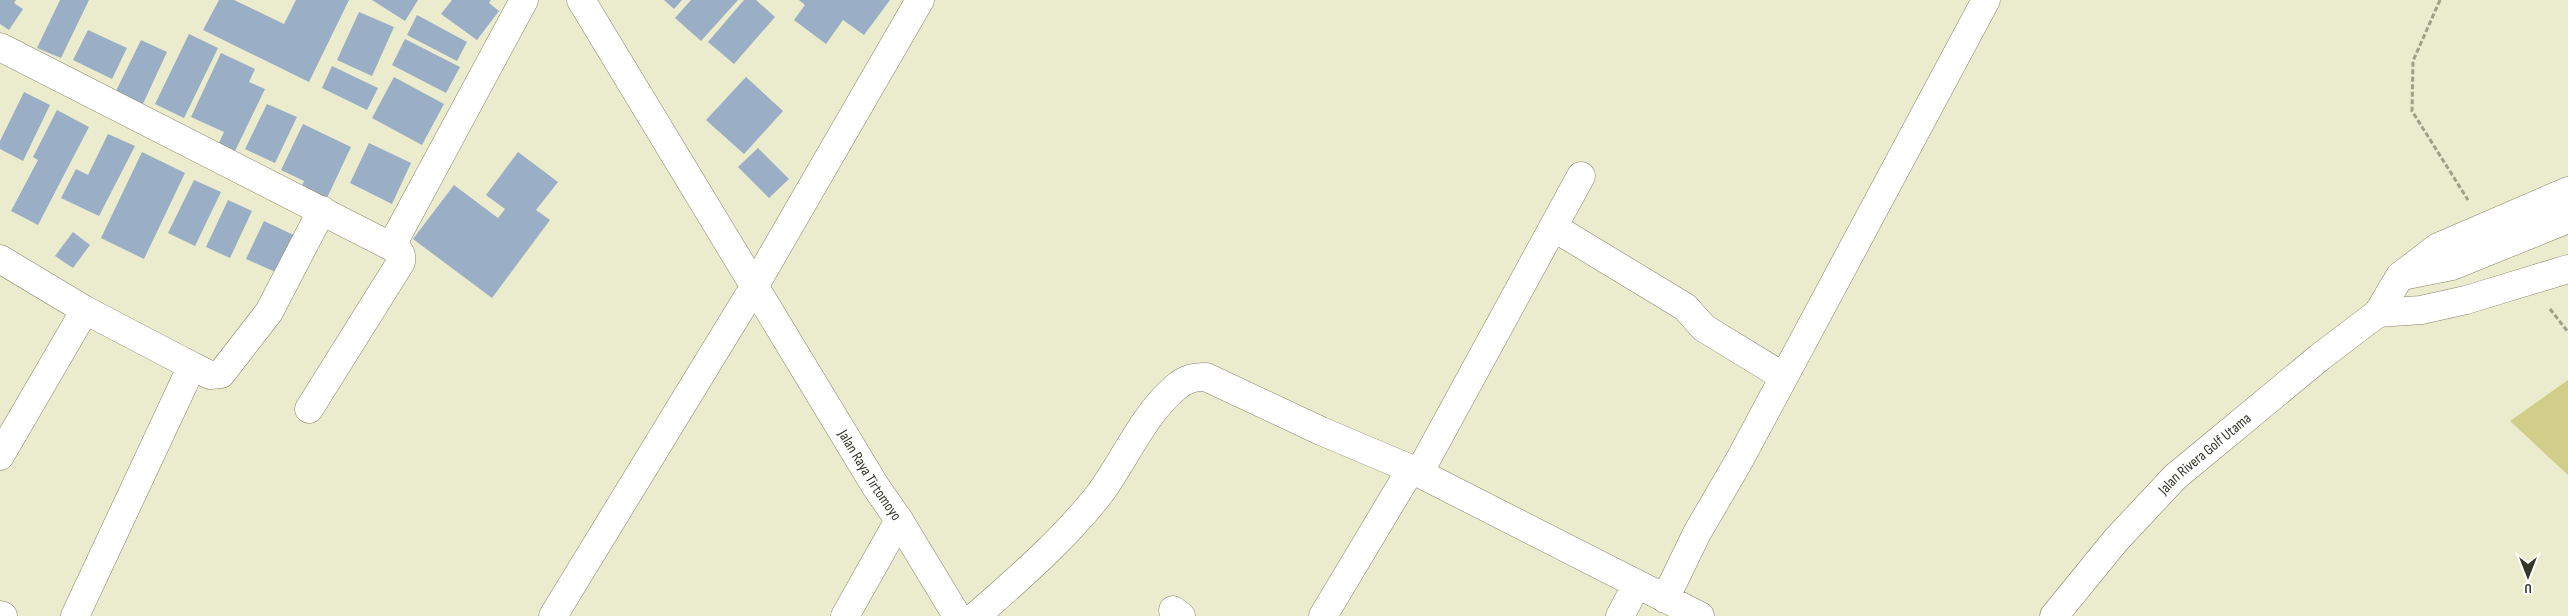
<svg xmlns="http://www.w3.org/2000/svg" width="2568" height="616" viewBox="0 0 2568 616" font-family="'Sofia Sans Condensed',sans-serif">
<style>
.grass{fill:#d0ce88}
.building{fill:#9aaec5}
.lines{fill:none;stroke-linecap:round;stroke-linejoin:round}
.minor-casing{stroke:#848468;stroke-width:29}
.tertiary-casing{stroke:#848468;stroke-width:29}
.path{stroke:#9f9f89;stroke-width:3;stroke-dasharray:5 2.5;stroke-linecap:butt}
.minor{stroke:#fff;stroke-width:28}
.tertiary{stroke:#fff;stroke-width:28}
.labels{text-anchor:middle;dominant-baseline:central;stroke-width:4;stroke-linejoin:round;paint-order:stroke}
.street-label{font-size:15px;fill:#353529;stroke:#fff}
</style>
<rect width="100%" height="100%" fill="#ebebcd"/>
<path class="grass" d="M2568 380V475L2510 421Z"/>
<path class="building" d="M0 0H16L14 3 23 9 9 30 0 24Z
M60 0H89L61 58 37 48Z
M219 0H234L284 24 296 0H349L309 82 203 30Z
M372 0H418L405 21Z
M452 0H491L489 3 499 11 477 40 441 14Z
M664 0H682L674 9Z
M691 0H738L701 41 675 18Z
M744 0H756L775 17 734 64 708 42Z
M799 0H890L864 35 843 20 826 44 794 20 805 5Z
M359 12 394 27 372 76 337 60Z
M417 15 467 42 457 61 407 35Z
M88 30 127 48 112 79 73 60Z
M189 34 218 48 184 118 155 104Z
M405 39 460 67 446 93 392 65Z
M141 40 167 52 142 106 115 93Z
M221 53 255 69 249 82 265 89 235 151 219 143 224 132 191 117Z
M332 66 378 88 367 110 322 88Z
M394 77 444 104 422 145 372 118Z
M746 77 783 111 744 154 706 120Z
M24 92 50 105 23 161 0 149V141Z
M267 104 297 117 275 163 245 149Z
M57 110 89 127 38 225 11 211 38 160 33 157Z
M303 124 351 147 326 200 301 188 304 181 281 170Z
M108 134 135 146 99 216 61 198 76 169 88 175Z
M369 143 411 163 392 204 350 183Z
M758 148 789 179 769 198 738 167Z
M142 152 185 173 144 259 101 238Z
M518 152 558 182 536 210 550 220 492 298 413 239 454 185 498 218 505 209 486 195Z
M194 180 221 192 195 246 168 233Z
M228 200 252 211 230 258 206 247Z
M264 221 300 238 282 275 246 259Z
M73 232 90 245 73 268 55 256Z"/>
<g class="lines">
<defs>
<path id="minor" d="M0 47 398 250 401 255V262L309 409
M1553 227 1685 307 1704 328 1784 377
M392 245 524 0
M0 259 85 310 192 366 75 616
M192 366 210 375 221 374 269 312 322 210
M0 456 85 310
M1419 473 1581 176
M1665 599 1697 533 1740 459 1986 0
M1173 610 1181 616
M0 615 3 616
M553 616 754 287 920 0
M845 616 899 520
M976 616C1019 578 1062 541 1098 496 1124 462 1142 416 1175 388 1185 379 1193 377 1206 377L1321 431 1411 469 1700 616
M1323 616 1411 469
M1620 616 1637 584"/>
<g id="tertiary">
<path id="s1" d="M581 0 876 487 899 520 957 616"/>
<path d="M2407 275 2452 266 2568 219"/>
<path d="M2378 313 2421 310 2466 300 2568 269"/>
<path id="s2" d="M2054 616 2116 540 2175 477 2320 357 2378 313 2400 276 2438 247 2568 191"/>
</g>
</defs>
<use href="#minor" class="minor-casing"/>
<use href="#tertiary" class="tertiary-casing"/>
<path class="path" d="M2440 0 2413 61 2412 111 2468 200
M2550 309 2568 332"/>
<use href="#minor" class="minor"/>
<use href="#tertiary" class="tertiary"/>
</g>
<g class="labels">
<g class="street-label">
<text stroke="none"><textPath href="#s2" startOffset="222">Jalan Rivera Golf Utama</textPath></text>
<text stroke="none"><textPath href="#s1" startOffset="556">Jalan Raya Tirtomoyo</textPath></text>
</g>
</g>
<g transform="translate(2528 576) rotate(180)" stroke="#ffffff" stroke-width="4" paint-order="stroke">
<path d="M0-4L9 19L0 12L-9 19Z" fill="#353529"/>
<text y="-8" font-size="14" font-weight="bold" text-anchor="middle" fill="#353529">U</text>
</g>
</svg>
